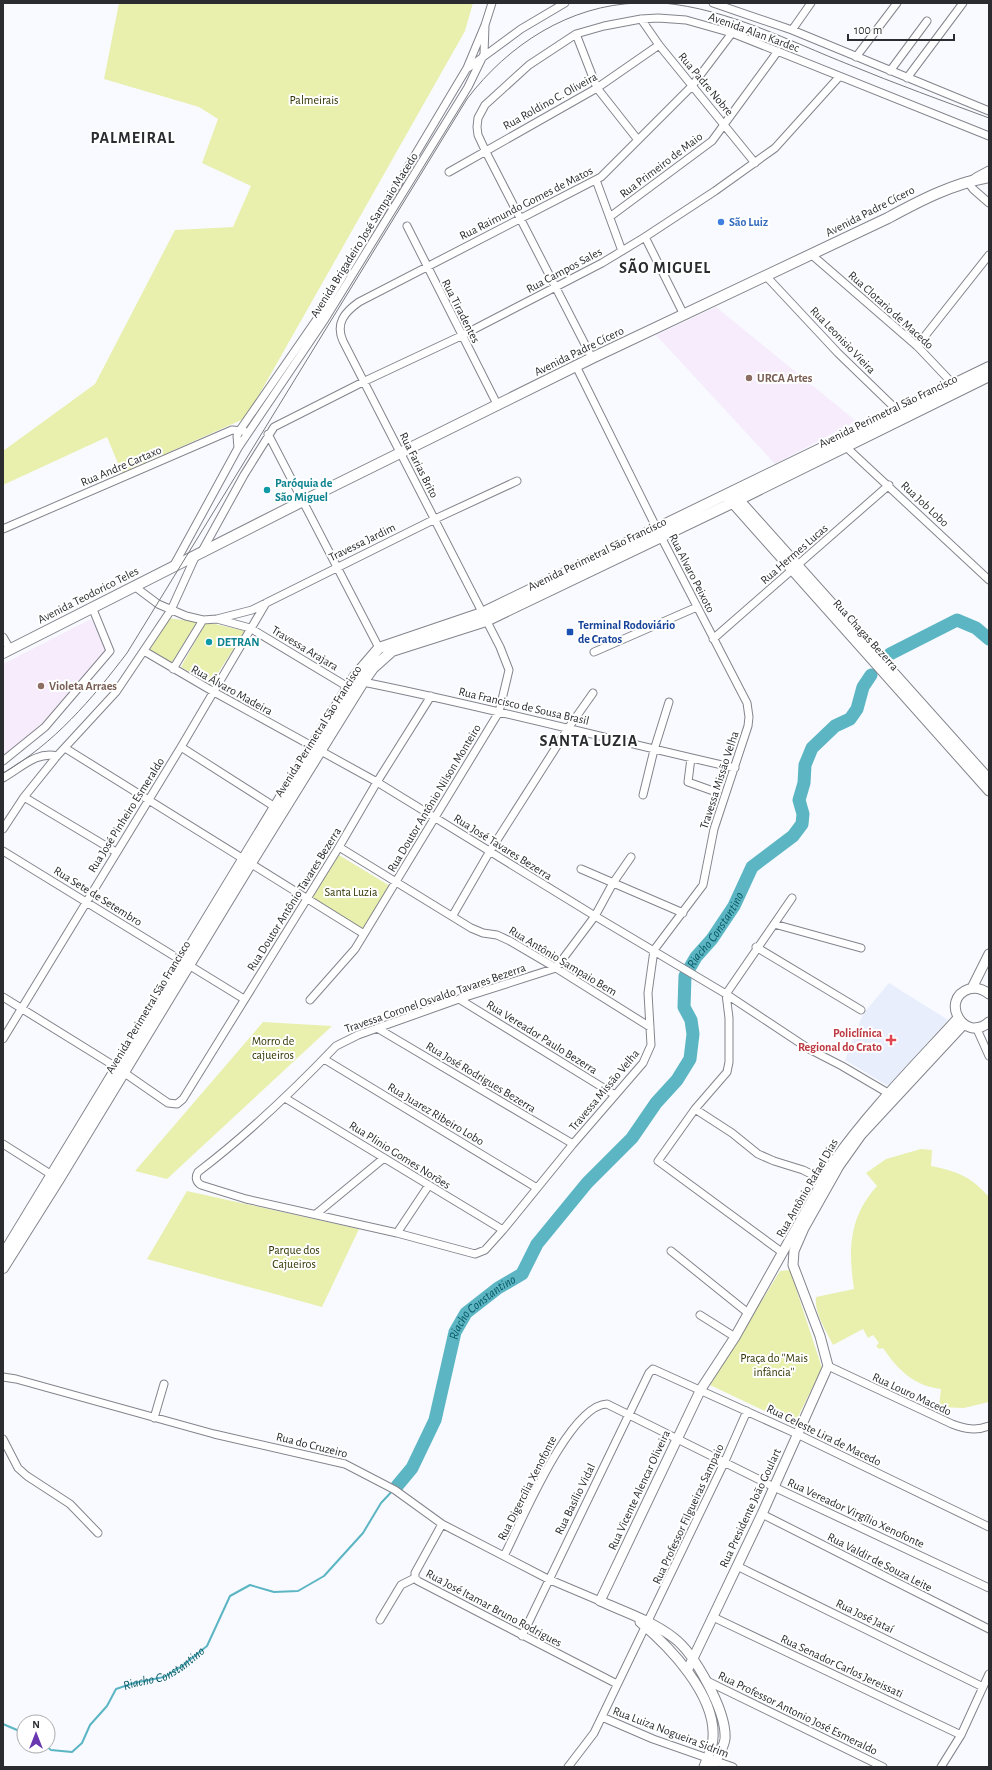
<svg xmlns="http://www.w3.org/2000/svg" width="992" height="1770" viewBox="0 0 992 1770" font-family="'Alegreya Sans',sans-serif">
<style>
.built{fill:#e9eefd}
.education{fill:#f6ecfc}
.green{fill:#e9f0ae}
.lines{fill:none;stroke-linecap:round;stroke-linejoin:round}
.stream{stroke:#5bb5c3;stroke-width:2}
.river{stroke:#5bb5c3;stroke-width:13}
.minor-casing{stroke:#83858c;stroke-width:9}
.tertiary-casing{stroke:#83858c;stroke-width:11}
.secondary-casing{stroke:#83858c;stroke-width:12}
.minor{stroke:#fff;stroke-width:7}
.tertiary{stroke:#fff;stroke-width:9}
.secondary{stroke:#fff;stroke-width:10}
.tram{stroke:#787a7d;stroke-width:1}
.shop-dot{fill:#3f7fe0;stroke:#fff;stroke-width:1.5}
.education-dot{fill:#8d6e63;stroke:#fff;stroke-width:1.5}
.culture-dot{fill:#0f9aa8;stroke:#fff;stroke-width:1.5}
.transit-dot{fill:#1a4fb4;stroke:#fff;stroke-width:1.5}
.health-dot{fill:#e0444e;stroke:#fff;stroke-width:1.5}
.labels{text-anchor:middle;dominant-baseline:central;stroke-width:4;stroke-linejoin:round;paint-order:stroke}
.street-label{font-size:12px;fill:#2b2c2f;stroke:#fff}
.park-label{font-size:12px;fill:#313400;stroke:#fff}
.shop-label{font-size:12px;font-weight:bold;fill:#366cbe;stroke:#fff;text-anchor:start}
.education-label{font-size:12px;font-weight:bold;fill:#785e54;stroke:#fff;text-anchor:start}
.culture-label{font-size:12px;font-weight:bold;fill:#0d838f;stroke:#fff;text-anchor:start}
.transit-label{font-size:12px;font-weight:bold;fill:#164399;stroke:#fff;text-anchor:start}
.health-label{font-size:12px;font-weight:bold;fill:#be3a42;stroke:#fff;text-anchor:end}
.water-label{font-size:13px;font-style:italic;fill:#085863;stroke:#fff}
.district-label{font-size:16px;font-weight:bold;letter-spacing:1px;fill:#2b2c2f;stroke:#fff}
</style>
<rect width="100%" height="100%" fill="#f8faff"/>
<path class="built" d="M889 983 948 1020 888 1086 845 1060 863 1014Z"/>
<path class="education" d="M716 307 856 421 775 464 656 335Z
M91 619 111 650 36 732 3 757V664Z"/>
<path class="green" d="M119 3H473L465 31 246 418 122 473 107 437 3 485V451L95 384 175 230 233 227 251 186 202 163 218 119 199 107 104 79Z
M168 618 197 622 171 664 149 651Z
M206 622 245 631 211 684 181 667Z
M339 855 390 886 363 929 312 898Z
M263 1022 332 1026 167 1179 135 1171Z
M921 1149 932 1150 931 1166C957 1171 972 1177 989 1197V1402L964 1408 939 1407 941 1389C914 1386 898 1370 883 1348L879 1349 876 1346 879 1343 873 1335 868 1338 863 1329 833 1345C826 1330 814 1313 816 1297L854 1289C848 1249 849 1217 877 1186L866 1173 886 1159Z
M187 1191 359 1229 322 1307 147 1259Z
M790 1270 822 1368 794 1425 710 1385 780 1271Z"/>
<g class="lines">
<g class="stream">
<path d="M3 1724 24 1733"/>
<path id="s1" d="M46 1746 51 1750 72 1752 82 1743 90 1725 107 1706 116 1689 134 1683 164 1677 181 1667 207 1646 230 1596 250 1585 274 1592 298 1591 324 1576 363 1533 381 1503 397 1486"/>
</g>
<g class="river">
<path d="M890 654 957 620 976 628 989 639"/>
<path id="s2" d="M397 1486 412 1468 435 1420 455 1332 466 1313 498 1288 522 1274 537 1244 587 1183 632 1138 656 1103 677 1080 690 1059 693 1034 691 1020 684 1007 685 976 696 957 712 939 734 906 752 867 793 836 802 824 803 814 799 800 804 783 805 765 812 748 835 726 850 719 857 709 863 687 871 675"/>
</g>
<defs>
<path id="minor" d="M713 3 792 30 989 111
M641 19 659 45 755 163
M792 30 811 3
M576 34 597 88 638 140
M856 57 897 3
M468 68 521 29 565 3
M890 71 927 21
M907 78 963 3
M449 172 597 88 659 45
M596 180 622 251
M967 181 973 189 989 203
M611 216 712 141 778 51
M407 226 498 406
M645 237 684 315
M812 255 917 346 954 385
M766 276 838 353 900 413
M917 346 989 255
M592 358 485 150 478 135 477 127 478 118 485 105 529 65 576 34 604 26 641 19 658 18 686 20 732 33 989 136
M576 366 657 529 747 703 749 717 748 726 714 829 703 885 654 950 648 993 651 1045 643 1063 573 1144 503 1230 485 1250 475 1254 397 1233 246 1199 201 1185C196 1182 195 1177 198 1172 248 1134 293 1091 336 1046L358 1035 459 999 556 968 595 916 613 883 631 857
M268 434 379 648
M845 446 989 580
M238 448 237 436 240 430 319 316 467 68 485 25 492 3
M3 529 232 430 244 431
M201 553 244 475 274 427 365 381 461 336 602 263 645 237 715 191 775 148 839 77
M173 567 238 448 325 319 468 87 484 54 485 25
M134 586 158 604 186 616 203 620 217 619 250 628 348 687
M217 619 252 610 435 519 517 481
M3 637 10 649
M713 639 889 485
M144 651 214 692 377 782 595 916 726 994 809 1049 842 1066 893 1096
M594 652 697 607
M173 669 203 620
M360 679 363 682C488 707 611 740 735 768
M181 747 275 807
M65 748 364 934
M691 758 688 782 716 792
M3 761 45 727 110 651 92 607
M3 778C21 768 36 751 57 756
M643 795 654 750 669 702
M24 797 116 852
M3 829 24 797 57 756 116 692 171 610 196 555
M339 847 471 928 483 933 497 935 510 941 556 968 650 1027
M3 851 244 999
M581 869 683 913
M453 915 490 851 569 727 593 693
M774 924 861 948
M756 947 861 1010
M3 997 116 1067 168 1103 177 1104 183 1099 339 847 377 782 431 696
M459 999 615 1095
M310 1000 355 949 499 712 509 670 500 647 343 341C335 323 345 312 359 302L601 177 692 86 732 33
M976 1027 989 1056
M377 1028 573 1144
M3 1039 181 747 266 603
M324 1059 537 1188
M285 1098 503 1230
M695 1109 732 1133 758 1154 774 1161 803 1170 823 1180
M3 1144 55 1177
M316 1214 384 1158
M397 1233 429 1185
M671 1251 748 1313
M783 1253 658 1161 695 1109 727 1072 729 1062V1018L726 994 792 898
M700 1315 735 1337
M828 1366 952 1424C965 1429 976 1431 989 1426
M3 1377 16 1379 214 1434 345 1464 395 1490 442 1524 548 1579 600 1601
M154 1418 164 1384
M3 1439 18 1468 27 1476 70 1504 98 1533
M762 1514 989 1629
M442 1524 415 1573V1578L418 1581 617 1684
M504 1556C521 1523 569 1405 607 1404L774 1487 989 1588
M737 1566 983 1687
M713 1617 961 1735
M380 1620 401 1585 415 1578
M522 1636 649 1373 653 1369 797 1434 989 1527
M705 1680 883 1767
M602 1717 653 1739 733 1767
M568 1767 594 1733 725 1461 747 1411
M941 1767 961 1735 989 1674"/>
<path id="tertiary" d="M976 178 989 171
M734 494 989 779
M728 498 989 791
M972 988 989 954
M989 994C983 989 976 987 969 989 939 999 964 1044 989 1022
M640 1622C670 1647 716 1695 713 1738 713 1747 707 1758 704 1767
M687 1671 762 1514 828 1366 820 1336 793 1265 794 1251 804 1228 839 1166 861 1135 964 1024
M713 1767C716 1759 724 1748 725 1739 727 1712 695 1654 674 1638 652 1621 625 1612 600 1601L701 1389 735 1337 834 1161C870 1110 916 1064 958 1018"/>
<path id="secondary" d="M3 653 303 501 592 358 888 218C921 200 952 184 989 177
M3 1255 312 746 355 676 379 648 482 613 989 367
M3 1268 59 1179 251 863 363 682 373 668 392 651 486 621 732 503 989 376"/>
</defs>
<use href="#minor" class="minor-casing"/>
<use href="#tertiary" class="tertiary-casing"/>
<use href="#secondary" class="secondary-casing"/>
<use href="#minor" class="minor"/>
<use href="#tertiary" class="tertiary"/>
<use href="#secondary" class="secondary"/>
<path class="tram" d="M663 3C729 9 789 41 850 65 896 84 943 101 989 118
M3 773C54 744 92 699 127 653L467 99C508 45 569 5 638 3"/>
</g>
<circle class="shop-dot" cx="721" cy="222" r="4"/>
<g class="education-dot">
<circle cx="749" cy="378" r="4"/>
<circle cx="41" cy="686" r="4"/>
</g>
<g class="culture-dot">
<circle cx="267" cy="490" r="4"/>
<circle cx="209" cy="642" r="4"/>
</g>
<rect class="transit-dot" x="566" y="628" width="8" height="8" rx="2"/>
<path class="health-dot" d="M889 1034h4v4h4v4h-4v4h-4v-4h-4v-4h4z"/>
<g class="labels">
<g class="street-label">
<text transform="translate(754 32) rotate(20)">Avenida Alan Kardec</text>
<text transform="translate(706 84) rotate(50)">Rua Padre Nobre</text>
<text transform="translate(550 101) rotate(-29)">Rua Roldino C. Oliveira</text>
<text transform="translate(661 165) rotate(-37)">Rua Primeiro de Maio</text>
<text transform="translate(526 203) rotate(-27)">Rua Raimundo Gomes de Matos</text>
<text transform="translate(870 211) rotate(-27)">Avenida Padre Cícero</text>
<text transform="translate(364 235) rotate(-58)">Avenida Brigadeiro José Sampaio Macedo</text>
<text transform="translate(564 270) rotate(-28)">Rua Campos Sales</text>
<text transform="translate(891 310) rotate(42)">Rua Clotario de Macedo</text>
<text transform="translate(461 311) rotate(63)">Rua Tiradentes</text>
<text transform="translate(843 340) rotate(46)">Rua Leonisio Vieira</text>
<text transform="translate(579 351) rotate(-26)">Avenida Padre Cícero</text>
<text transform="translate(888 411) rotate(-26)">Avenida Perimetral São Francisco</text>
<text transform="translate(419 465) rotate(63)">Rua Farias Brito</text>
<text transform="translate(121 466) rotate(-23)">Rua Andre Cartaxo</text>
<text transform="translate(925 504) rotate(43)">Rua Job Lobo</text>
<text transform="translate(362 542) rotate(-26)">Travessa Jardim</text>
<text transform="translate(597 554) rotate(-26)">Avenida Perimetral São Francisco</text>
<text transform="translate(794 554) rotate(-41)">Rua Hermes Lucas</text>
<text transform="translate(692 573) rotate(63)">Rua Alvaro Peixoto</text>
<text transform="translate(88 595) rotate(-27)">Avenida Teodorico Teles</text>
<text transform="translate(866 635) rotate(48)">Rua Chagas Bezerra</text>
<text transform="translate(305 648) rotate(31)">Travessa Arajara</text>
<text transform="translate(232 690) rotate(29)">Rua Álvaro Madeira</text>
<text transform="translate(524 706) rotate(13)">Rua Francisco de Sousa Brasil</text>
<text transform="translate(318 731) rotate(-58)">Avenida Perimetral São Francisco</text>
<text transform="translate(719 780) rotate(-72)">Travessa Missão Velha</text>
<text transform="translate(434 798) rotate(-59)">Rua Doutor Antônio Nilson Monteiro</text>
<text transform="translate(126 815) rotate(-58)">Rua José Pinheiro Esmeraldo</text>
<text transform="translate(503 847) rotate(32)">Rua José Tavares Bezerra</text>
<text transform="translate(98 896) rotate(32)">Rua Sete de Setembro</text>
<text transform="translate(294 899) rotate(-58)">Rua Doutor Antônio Tavares Bezerra</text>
<text transform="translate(563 961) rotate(31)">Rua Antônio Sampaio Bem</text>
<text transform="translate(435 998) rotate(-19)">Travessa Coronel Osvaldo Tavares Bezerra</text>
<text transform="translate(148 1007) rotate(-59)">Avenida Perimetral São Francisco</text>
<text transform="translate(542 1037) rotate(32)">Rua Vereador Paulo Bezerra</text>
<text transform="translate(481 1077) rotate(31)">Rua José Rodrigues Bezerra</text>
<text transform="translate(604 1090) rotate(-50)">Travessa Missão Velha</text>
<text transform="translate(436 1114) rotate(31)">Rua Juarez Ribeiro Lobo</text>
<text transform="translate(400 1155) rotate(32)">Rua Plinio Gomes Norões</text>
<text transform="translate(807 1188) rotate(-60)">Rua Antônio Rafael Dias</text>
<text transform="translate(912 1394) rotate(25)">Rua Louro Macedo</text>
<text transform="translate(824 1435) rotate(26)">Rua Celeste Lira de Macedo</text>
<text transform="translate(312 1445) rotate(14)">Rua do Cruzeiro</text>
<text transform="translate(527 1488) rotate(-63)">Rua Digercília Xenofonte</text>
<text transform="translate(639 1490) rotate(-65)">Rua Vicente Alencar Oliveira</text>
<text transform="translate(575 1499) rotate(-64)">Rua Basílio Vidal</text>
<text transform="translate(750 1508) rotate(-65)">Rua Presidente João Goulart</text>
<text transform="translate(856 1513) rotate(25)">Rua Vereador Virgílio Xenofonte</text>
<text transform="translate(688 1514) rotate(-65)">Rua Professor Filgueiras Sampaio</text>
<text transform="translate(880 1562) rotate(27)">Rua Valdir de Souza Leite</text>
<text transform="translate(494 1608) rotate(28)">Rua José Itamar Bruno Rodrigues</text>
<text transform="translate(865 1616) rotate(26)">Rua José Jataí</text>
<text transform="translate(842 1666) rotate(25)">Rua Senador Carlos Jereissati</text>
<text transform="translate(798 1713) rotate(26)">Rua Professor Antonio José Esmeraldo</text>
<text transform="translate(671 1732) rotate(21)">Rua Luiza Nogueira Sidrim</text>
</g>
<g class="park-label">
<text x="314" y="100">Palmeirais</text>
<text x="351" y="892">Santa Luzia</text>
<text x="273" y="1041">Morro de<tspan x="273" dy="14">cajueiros</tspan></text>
<text x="294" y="1250">Parque dos<tspan x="294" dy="14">Cajueiros</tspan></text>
<text x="774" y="1358">Praça do ''Mais<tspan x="774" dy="14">infância''</tspan></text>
</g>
<g class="shop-label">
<text x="729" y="222">São Luiz</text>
</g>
<g class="education-label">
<text x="757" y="378">URCA Artes</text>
<text x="49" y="686">Violeta Arraes</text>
</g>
<g class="culture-label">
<text x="275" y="483">Paróquia de<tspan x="275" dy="14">São Miguel</tspan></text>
<text x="217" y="642">DETRAN</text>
</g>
<g class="transit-label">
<text x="578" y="625">Terminal Rodoviário<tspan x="578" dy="14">de Cratos</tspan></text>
</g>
<g class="health-label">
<text x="882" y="1033">Policlínica<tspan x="882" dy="14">Regional do Crato</tspan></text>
</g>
<g class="water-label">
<text stroke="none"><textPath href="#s2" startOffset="672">Riacho Constantino</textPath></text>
<text stroke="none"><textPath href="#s2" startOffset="204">Riacho Constantino</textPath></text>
<text stroke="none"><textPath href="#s1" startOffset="158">Riacho Constantino</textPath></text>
</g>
<g class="district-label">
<text x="133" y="138">PALMEIRAL</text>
<text x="665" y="268">SÃO MIGUEL</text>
<text x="589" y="741">SANTA LUZIA</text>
</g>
</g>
<rect width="992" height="1770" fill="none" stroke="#2b2c2f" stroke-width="8"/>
<g transform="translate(36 1734)"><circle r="19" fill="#ffffff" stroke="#aaabac"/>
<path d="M0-3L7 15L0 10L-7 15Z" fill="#6938b0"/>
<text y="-6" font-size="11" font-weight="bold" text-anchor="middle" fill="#2b2c2f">N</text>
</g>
<path d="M848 34v6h106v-6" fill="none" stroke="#2b2c2f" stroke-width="2"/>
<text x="854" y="34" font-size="12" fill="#2b2c2f" stroke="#ffffff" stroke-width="3" paint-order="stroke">100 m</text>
</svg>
